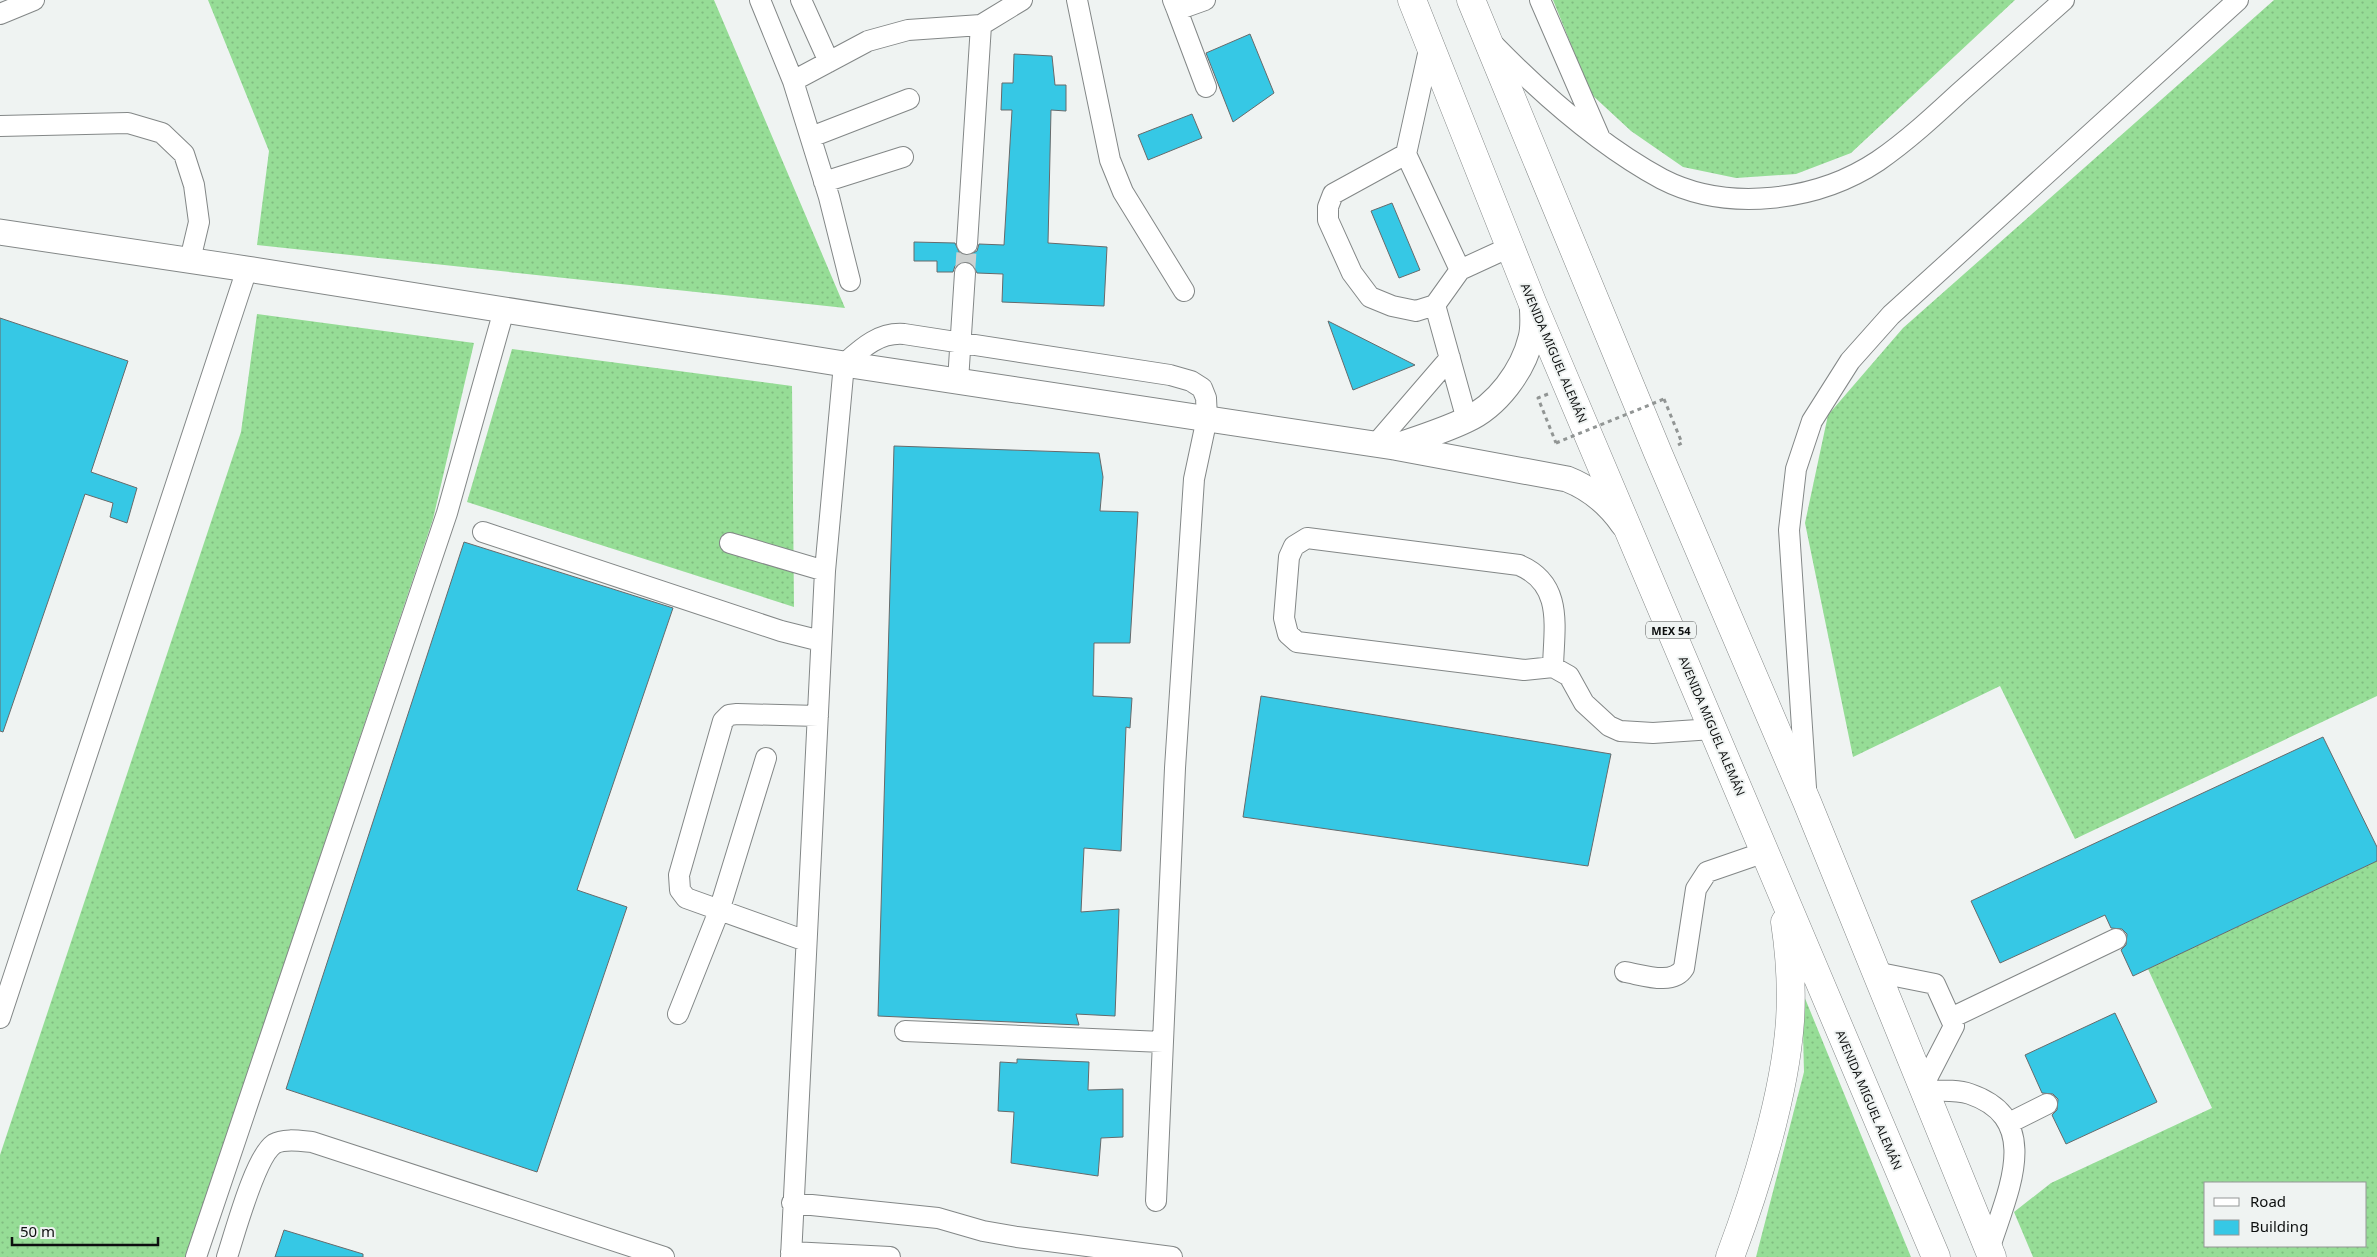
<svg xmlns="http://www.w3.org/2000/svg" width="2377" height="1257" viewBox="0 0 2377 1257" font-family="'Noto Sans',sans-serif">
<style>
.grass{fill:url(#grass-dots);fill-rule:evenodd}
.building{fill:#36c8e5;stroke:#676a6b}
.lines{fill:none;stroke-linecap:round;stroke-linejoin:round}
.minor-tunnel{stroke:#cdd1d0;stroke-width:20;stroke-dasharray:20 10;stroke-linecap:butt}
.minor-casing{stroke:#838787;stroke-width:22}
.major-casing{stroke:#838787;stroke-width:27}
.highway-casing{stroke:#838787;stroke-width:29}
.path{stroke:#919594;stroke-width:3;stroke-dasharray:4 4;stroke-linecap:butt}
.minor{stroke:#fff;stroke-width:20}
.major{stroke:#fff;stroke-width:25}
.highway{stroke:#fff;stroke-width:28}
.path-bridge{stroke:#919594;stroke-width:3;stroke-dasharray:4 4;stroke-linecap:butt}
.labels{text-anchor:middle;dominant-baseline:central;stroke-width:4;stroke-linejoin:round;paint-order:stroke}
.shield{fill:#eff3f2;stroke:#515353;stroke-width:1}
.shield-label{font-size:11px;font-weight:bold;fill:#0d0f0f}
.street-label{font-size:12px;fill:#0d0f0f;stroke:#eff3f2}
</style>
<defs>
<pattern id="grass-dots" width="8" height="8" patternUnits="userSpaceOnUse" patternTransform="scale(1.25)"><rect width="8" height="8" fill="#96dd96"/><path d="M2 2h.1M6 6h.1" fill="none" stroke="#80bc80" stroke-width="1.8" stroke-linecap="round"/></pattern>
</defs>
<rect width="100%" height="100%" fill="#eff3f2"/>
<path class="grass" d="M208 0H714L845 308 257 245 269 151Z
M1553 0H2015L1851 153 1796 174 1736 178 1683 167 1631 131 1591 94Z
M2274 0H2377V696L2075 839 2000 686 1853 757 1805 523 1828 415 1903 328Z
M257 314 474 343 433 519 186 1257H0V1155L241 432Z
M512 349 792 386 794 607 467 502Z
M2377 861V1257H2033L2014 1212 2051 1183 2212 1108 2148 969ZM2206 1183H2366V1246H2206Z
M1802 991 1911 1257H1756L1804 1072Z"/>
<path class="building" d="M1250 34 1274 93 1233 122 1206 53Z
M1014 54 1052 56 1055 85H1066V111L1051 110 1048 243 1107 247 1104 306 1002 302 1003 274 977 273 972 263 965 261 955 266 953 272H937V261H914V242L955 243 960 254 967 256 977 251 979 244 1004 245 1012 110H1001L1002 83H1013Z
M1192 114 1202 138 1148 160 1138 135Z
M1392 203 1420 270 1399 278 1371 211Z
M0 318 128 361 91 472 137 488 127 523 110 517 113 503 85 494 3 732 0 731Z
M1328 321 1415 365 1353 390Z
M894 446 1099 453 1103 477 1100 511 1138 512 1130 643H1094L1093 696 1132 698 1130 728 1126 727 1121 851 1084 848 1081 912 1119 909 1115 1016 1076 1014 1079 1025 878 1016Z
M464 542 673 608 577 890 627 907 537 1172 286 1089Z
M1261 696 1611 754 1588 866 1243 817Z
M2323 737 2377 847V861L2133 976 2121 950 2126 945 2127 934 2122 929 2111 928 2105 915 2000 963 1971 901Z
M2115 1013 2157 1102 2066 1144 2052 1115 2057 1110 2058 1099 2053 1094 2042 1093 2025 1055Z
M1017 1059 1089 1062 1088 1090 1123 1089V1137L1101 1138 1098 1176 1011 1163 1014 1112 998 1111 1000 1062 1017 1063Z
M284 1230 363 1254V1257H275Z"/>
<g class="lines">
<path class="minor-tunnel" d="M965 273 967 244"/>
<defs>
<path id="minor" d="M760 0 793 81
M801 0 829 62
M1077 0 1110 160 1123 192 1184 291
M1173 0 1177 10 1205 0
M1540 0 1599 136
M1177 10 1206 87
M0 14 34 0
M1430 45 1406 154 1460 270
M1494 45C1543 95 1599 145 1662 179 1728 213 1818 201 1878 161 1907 141 1933 117 1959 93 1994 62 2029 31 2064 0
M0 126 128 123 162 133 184 154 194 185 199 222 190 260
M811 137 909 99
M1406 154 1333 194 1328 207V220L1352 273 1370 297 1392 306 1416 311 1435 305 1460 270 1510 247
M824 182 903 157
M967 244 981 25 1022 0
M850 281 829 197 793 81 868 41 908 30 981 25
M1435 305 1467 420
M958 381 965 273
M1375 445 1450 358
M483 532 781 631 821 641
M730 543 825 571
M1553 667C1554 627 1564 584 1519 565L1307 538 1294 546 1289 557 1284 618 1288 634 1297 642 1524 670 1553 667 1569 676 1584 703 1609 726 1620 731 1653 733 1713 729
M1806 788 1789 530 1796 469 1812 421 1850 361 1891 315 2238 0
M806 941 686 898 680 890 679 875 723 721 729 715 737 714 818 716
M1625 972C1643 975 1673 986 1684 968L1696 889 1707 872 1765 852
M1875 972 1935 984 1954 1026 1922 1088
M678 1014 719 911 766 758
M0 1018 247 269
M1951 1018 2116 939
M905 1031 1163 1042
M1924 1091C1938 1091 1956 1089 1970 1094 2046 1120 2005 1197 1989 1250
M2009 1123 2047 1104
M792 1203 938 1218 983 1231 1017 1237 1172 1257
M791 1252 890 1257
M196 1257 447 513 504 310
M227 1257C235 1233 255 1157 274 1144 284 1138 301 1141 312 1142L664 1257
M791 1257 825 571 844 364C862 348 879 332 904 334L1170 375 1191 381 1202 388 1206 398 1207 418 1194 479 1175 768 1156 1201"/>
<path id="major" d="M0 232 247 269 844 364 1394 447 1567 479C1590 488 1609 504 1623 524
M1394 447C1417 439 1443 431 1466 420 1497 406 1523 371 1531 338 1534 327 1533 315 1532 303"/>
<path id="highway" d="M1412 0 1532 302 1936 1257
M1471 0 1658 453 1807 802 1992 1257
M1730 1257C1756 1188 1785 1094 1790 1021 1792 988 1790 955 1785 922"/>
</defs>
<use href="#minor" class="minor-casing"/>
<use href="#major" class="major-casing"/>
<use href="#highway" class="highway-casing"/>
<path class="path" d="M1548 394 1538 398 1556 443
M1664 399 1682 443 1678 445"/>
<use href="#minor" class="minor"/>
<use href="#major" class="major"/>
<use href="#highway" class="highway"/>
<path class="path-bridge" d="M1556 443 1664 399"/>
</g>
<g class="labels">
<rect class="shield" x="1646" y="621.5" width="50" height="17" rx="4"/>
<g class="shield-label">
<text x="1671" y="630">MEX 54</text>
</g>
<g class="street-label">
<text transform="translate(1554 353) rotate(67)">AVENIDA MIGUEL ALEMÁN</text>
<text transform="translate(1712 726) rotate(67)">AVENIDA MIGUEL ALEMÁN</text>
<text transform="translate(1869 1100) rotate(67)">AVENIDA MIGUEL ALEMÁN</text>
</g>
</g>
<rect x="2204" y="1182" width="162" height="65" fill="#eff3f2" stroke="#959897"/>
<rect x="2214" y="1198" width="25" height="8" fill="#ffffff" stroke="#959897"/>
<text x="2250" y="1207" font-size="15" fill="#0d0f0f">Road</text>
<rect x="2214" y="1220" width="25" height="15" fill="#36c8e5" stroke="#959897"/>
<text x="2250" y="1232" font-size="15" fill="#0d0f0f">Building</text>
<path d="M12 1237v8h146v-8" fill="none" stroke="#0d0f0f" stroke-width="2.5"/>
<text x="20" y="1237" font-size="15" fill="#0d0f0f" stroke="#eff3f2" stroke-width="4" paint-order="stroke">50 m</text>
</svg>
